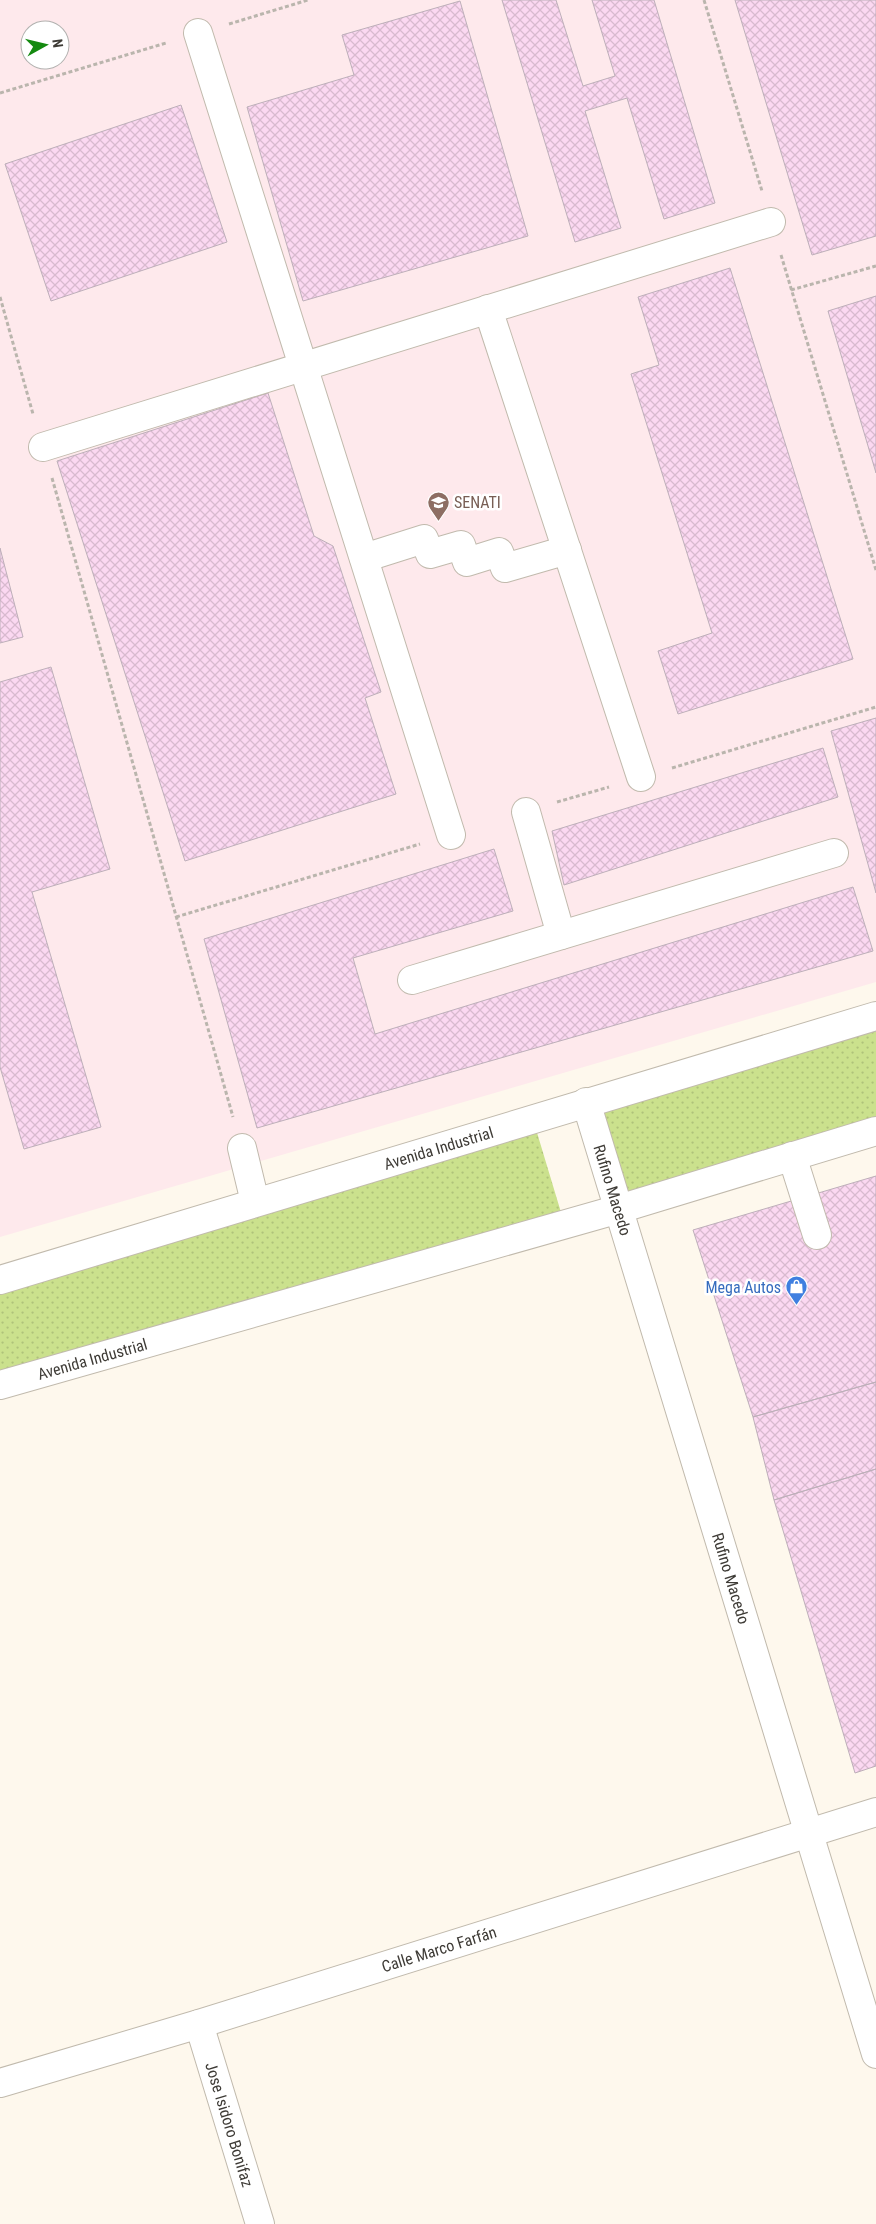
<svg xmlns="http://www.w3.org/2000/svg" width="876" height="2224" viewBox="0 0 876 2224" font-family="'Roboto Condensed',sans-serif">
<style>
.education{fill:#fee9ec;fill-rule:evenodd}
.grass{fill:url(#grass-dots)}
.building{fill:url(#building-cross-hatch);stroke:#bdafb9}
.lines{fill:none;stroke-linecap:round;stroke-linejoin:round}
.minor-casing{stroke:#c1baad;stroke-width:30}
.major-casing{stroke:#c1baad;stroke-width:30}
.path{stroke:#bab5ad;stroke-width:3;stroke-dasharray:4 2.5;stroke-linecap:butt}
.minor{stroke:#fff;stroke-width:28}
.major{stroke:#fff;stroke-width:28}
.labels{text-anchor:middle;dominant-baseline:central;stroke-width:5;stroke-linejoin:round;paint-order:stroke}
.education-label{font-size:16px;fill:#785e54;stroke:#fff;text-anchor:start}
.street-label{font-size:16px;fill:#3e3b36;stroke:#fff}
.shop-label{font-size:16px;fill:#366cbe;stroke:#fff;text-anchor:end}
</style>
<defs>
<pattern id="grass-dots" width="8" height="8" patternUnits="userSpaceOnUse" patternTransform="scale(1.25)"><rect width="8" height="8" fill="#cbe18d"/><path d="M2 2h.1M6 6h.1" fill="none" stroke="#afc27a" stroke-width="1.8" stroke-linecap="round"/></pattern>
<pattern id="building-cross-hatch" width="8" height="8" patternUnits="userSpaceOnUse" patternTransform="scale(1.25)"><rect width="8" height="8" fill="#fbd8f1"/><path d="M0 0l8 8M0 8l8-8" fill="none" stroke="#d8bacf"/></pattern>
</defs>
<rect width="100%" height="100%" fill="#fef8ed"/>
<path class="education" d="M0 0H876V982L0 1237ZM30 30H60V60H30Z"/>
<path class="grass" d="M876 1021V1126L624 1202 595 1105Z
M535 1126 563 1219 0 1383V1288Z"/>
<path class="building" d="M502 0H556L583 86 615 76 592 0H654L715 203 664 219 627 98 585 111 621 228 575 242Z
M735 0H876V236L812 255Z
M460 1 528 236 303 301 247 107 354 75 342 35Z
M181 105 227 242 51 301 5 164Z
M730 268 853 659 678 714 658 651 712 633 631 374 659 365 638 297Z
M876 296V473L828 311Z
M268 393 314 536 333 546 381 692 365 698 396 794 185 861 57 461Z
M0 548 23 637 0 643Z
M51 667 110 869 32 892 101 1127 24 1149 0 1067V682Z
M876 718V893L831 731Z
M823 748 838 797 564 885 552 831Z
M494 849 513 911 353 958 375 1034 853 887 873 951 257 1128 204 939Z
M876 1176V1382L753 1417 693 1230Z
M876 1382V1469L774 1500 753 1417Z
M876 1469V1766L855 1773 774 1500Z"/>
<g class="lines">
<defs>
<g id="minor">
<path d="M198 33 451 835"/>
<path d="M488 309 641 777"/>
<path d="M43 447 771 222"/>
<path d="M364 558 424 539 430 554 461 545 467 562 499 552 505 568 567 550"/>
<path d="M526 812 561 935"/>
<path d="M412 980 834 853"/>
<path id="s1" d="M586 1102 876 2054"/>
<path d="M242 1148 255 1202"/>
<path d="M792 1156 817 1235"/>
<path id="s2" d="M199 2024 260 2224"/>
<path id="s3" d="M0 2083 199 2024 876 1812"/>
</g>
<g id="major">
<path id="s4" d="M0 1280 876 1016"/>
<path id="s5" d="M0 1385 619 1209 876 1131"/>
</g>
</defs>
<use href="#minor" class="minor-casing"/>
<use href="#major" class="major-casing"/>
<path class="path" d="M704 0 762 191
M229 24 308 0
M0 93 166 43
M781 255 876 570
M791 290 876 266
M0 297 33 414
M52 478 233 1117
M672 768 876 707
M557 802 609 787
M176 917 420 844"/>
<use href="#minor" class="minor"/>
<use href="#major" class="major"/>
</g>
<defs>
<symbol id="university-pin" viewBox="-11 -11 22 30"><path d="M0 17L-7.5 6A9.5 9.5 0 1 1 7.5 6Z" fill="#8d6e63" stroke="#fff"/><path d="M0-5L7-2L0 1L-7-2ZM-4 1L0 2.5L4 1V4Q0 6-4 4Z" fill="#fff"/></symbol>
<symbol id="shop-pin" viewBox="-11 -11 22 30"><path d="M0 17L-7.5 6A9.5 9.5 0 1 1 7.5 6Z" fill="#3f7fe0" stroke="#fff"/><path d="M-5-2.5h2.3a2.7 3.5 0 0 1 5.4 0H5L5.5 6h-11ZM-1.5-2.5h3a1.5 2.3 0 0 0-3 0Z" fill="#fff"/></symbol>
</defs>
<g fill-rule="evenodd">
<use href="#university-pin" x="426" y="490" width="25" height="34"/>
<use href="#shop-pin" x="784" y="1274" width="25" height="34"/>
</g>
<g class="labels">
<g class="education-label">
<text x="454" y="502">SENATI</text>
</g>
<g class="street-label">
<text stroke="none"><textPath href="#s4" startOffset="458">Avenida Industrial</textPath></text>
<text stroke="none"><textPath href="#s1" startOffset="92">Rufino Macedo</textPath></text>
<text stroke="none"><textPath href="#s5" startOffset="96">Avenida Industrial</textPath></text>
<text stroke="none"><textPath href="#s1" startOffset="498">Rufino Macedo</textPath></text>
<text stroke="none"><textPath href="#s3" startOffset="459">Calle Marco Farfán</textPath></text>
<text stroke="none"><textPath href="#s2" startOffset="105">Jose Isidoro Bonifaz</textPath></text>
</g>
<g class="shop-label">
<text x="781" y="1287">Mega Autos</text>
</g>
</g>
<g transform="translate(45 45) rotate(82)"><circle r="24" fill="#ffffff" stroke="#b2b1af"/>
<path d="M0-4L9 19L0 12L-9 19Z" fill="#148a10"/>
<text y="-8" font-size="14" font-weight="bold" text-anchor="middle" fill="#3e3b36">N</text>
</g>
</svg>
